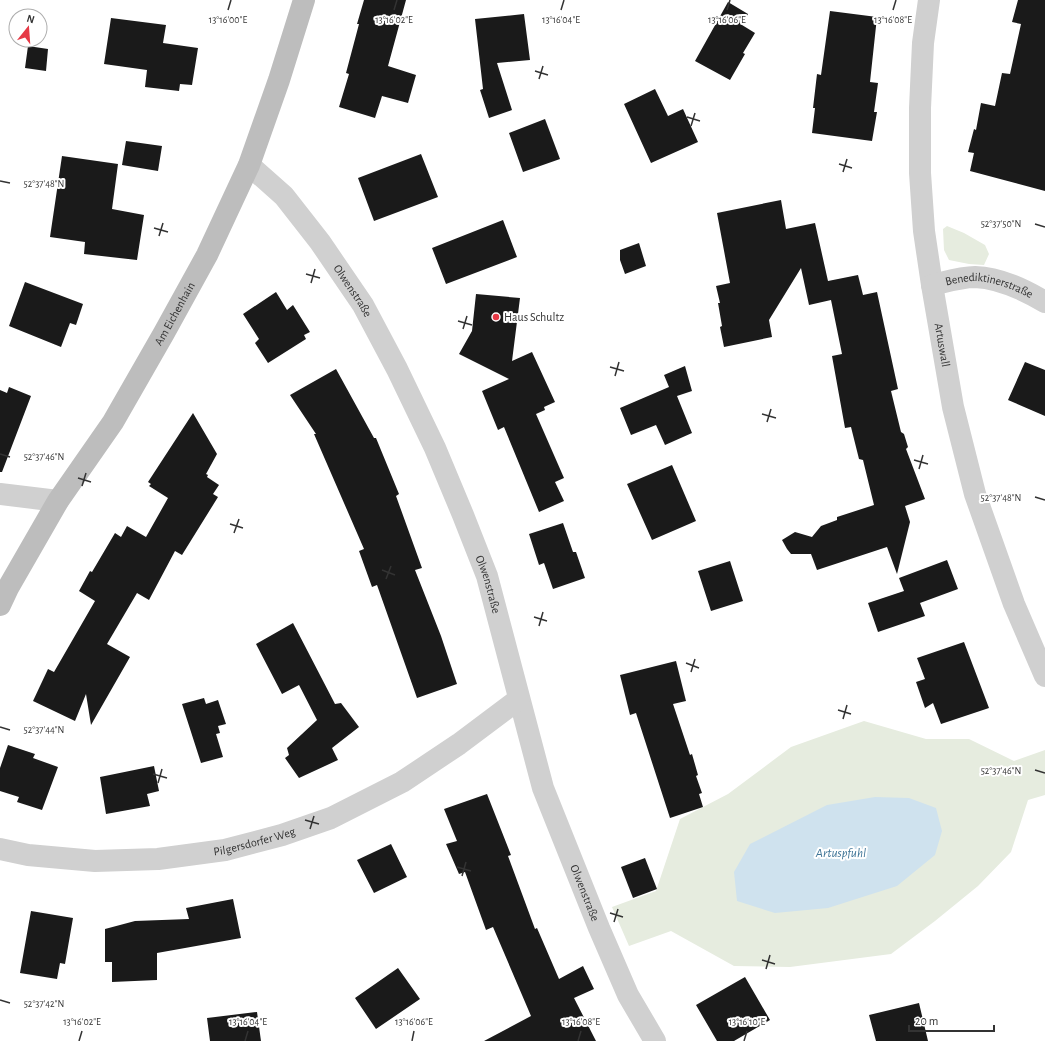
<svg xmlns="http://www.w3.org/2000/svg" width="1045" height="1041" viewBox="0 0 1045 1041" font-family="'Alegreya Sans',sans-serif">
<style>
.green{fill:#e6ecdf}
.water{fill:#cfe2ee}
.building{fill:#1a1a1a}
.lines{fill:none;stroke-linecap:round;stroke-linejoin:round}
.street{stroke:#d0d0d0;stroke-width:22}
.secondary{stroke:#bdbdbd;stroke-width:22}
.ticks{fill:none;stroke:#333;stroke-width:1.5}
.poi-dot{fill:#e63946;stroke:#fff;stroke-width:1.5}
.labels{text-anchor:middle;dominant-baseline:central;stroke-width:4;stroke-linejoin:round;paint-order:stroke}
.street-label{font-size:12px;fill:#333;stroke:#fff}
.poi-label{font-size:12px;fill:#333;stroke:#fff;text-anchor:start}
.water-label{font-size:13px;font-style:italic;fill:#3f7597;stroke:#fff}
.ticks-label{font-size:10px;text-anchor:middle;fill:#333;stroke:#fff;stroke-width:4;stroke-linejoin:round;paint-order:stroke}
</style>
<rect width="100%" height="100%" fill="#fff"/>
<path class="green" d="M947 226 964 233 985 245 989 254 984 265 969 264 949 260 944 250 943 229Z
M864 721 926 739H969L1014 761 1045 750V795L1028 800 1011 852 978 886 935 921 891 954 790 967 734 966 671 931 629 946 612 907 656 891 680 819 728 794 791 747Z"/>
<path class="water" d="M875 797 909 798 936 808 942 831 935 855 897 886 828 908 775 913 737 901 734 872 750 844 827 805Z"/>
<path class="building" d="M364 0H406L388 66 416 75 408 103 382 96 375 118 339 107 349 74 346 73 359 24H357Z
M1018 0H1045V191L970 171 974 153 968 152 974 129 976 130 981 103 995 106 1002 73 1010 74 1021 24 1012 22Z
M728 2 748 14 742 25 755 33 743 53 745 54 730 80 695 61Z
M830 11 877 17 870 82 878 83 874 112H877L872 141 812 133 815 108H813L817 74 821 75Z
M524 14 530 60 497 63 512 110 489 118 480 90 483 89 475 19Z
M111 18 166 25 163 43 198 48 192 85 180 84 179 91 145 87 147 70 104 64Z
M28 46 48 49 46 71 25 68Z
M655 89 668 116 683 109 698 142 651 163 624 104Z
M545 119 560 159 523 172 509 133Z
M126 141 162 146 158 171 122 165Z
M421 154 438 197 374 221 358 178Z
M62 156 118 164 112 209 144 215 137 260 84 254 85 242 50 237Z
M781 200 786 229 815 223 828 281 858 275 863 295 877 292 898 389 891 391 901 432 904 434 908 447 906 449 925 499 905 506 910 522 897 574 887 547 817 570 811 554H791L787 549 782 540 795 532 812 537 821 526 837 520V517L874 505 863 460 859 459 851 427 845 428 832 356 842 354 831 300 809 305 801 268 769 320 772 337 724 347 720 327 722 326 718 303H720L716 286 730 283 717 213Z
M503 220 517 257 446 284 432 248Z
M639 243 646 266 625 274 620 260V250Z
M25 282 83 304 76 325 70 323 61 347 9 326Z
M276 292 287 310 293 305 310 332 304 335 306 339 268 363 255 343 259 339 243 314Z
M476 294 520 298 512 361 532 352 555 402 544 407 545 410 536 414 564 478 555 482 564 501 539 512 504 427 498 430 482 391 509 379 459 354 472 331Z
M1025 362 1045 370V416L1008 400Z
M685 366 692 391 677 396 692 433 665 445 656 425 631 435 620 408 669 387 664 375Z
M336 369 374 438H376L399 494 396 496 422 568 415 570 441 636 457 684 417 698 377 585 372 587 359 551 364 549 314 434H316L290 395Z
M9 387 31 396 2 472H0V390L7 393Z
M193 413 217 454 206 474 208 475 207 477 219 485 213 494 218 497 182 555 175 551 149 600 137 593 107 644 130 657 91 725 86 694 75 721 33 701 48 669 54 672 95 601 79 591 90 571 92 572 115 533 121 537 127 526 146 537 168 498 149 486 151 484 148 482Z
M672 465 696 521 652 540 627 484Z
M563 523 573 552H576L585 578 553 589 544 563 539 565 529 534Z
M947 560 958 589 920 603 925 616 878 632 868 603 904 591 899 578Z
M730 561 743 601 711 611 698 571Z
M293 623 335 704 341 703 359 727 332 748 338 760 299 778 285 758 289 755 287 748 317 720 299 685 282 694 256 644Z
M964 642 989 708 941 724 933 703 925 708 916 682 925 679 917 658Z
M676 661 686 701 673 704 690 755 692 754 698 775 696 776 702 793 699 794 703 807 670 818 636 713 630 715 620 675Z
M204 698 206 704 218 700 226 724 218 726 220 733 216 734 223 757 201 763 182 704Z
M8 745 35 754 33 758 58 767 42 810 17 802 19 797 0 791V768Z
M154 766 159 791 147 794 150 806 106 814 100 777Z
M487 794 511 855 508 856 535 929 537 928 559 979 583 966 594 989 574 998 596 1041H484L531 1016 493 927 486 930 465 872 459 874 446 844 457 841 444 809Z
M391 844 407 877 374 893 357 860Z
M645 858 657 889 633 898 621 867Z
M233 899 241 938 157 953V980L112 982V962H105V929L135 921 189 919 186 908Z
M31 911 73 918 65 964 60 963 57 979 20 973Z
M398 968 420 999 376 1029 355 998Z
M745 977 770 1020 734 1041H717L696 1005Z
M919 1003 928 1041H876L869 1015Z
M257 1012 261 1041H210L207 1018Z"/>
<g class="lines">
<g class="street">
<path id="s1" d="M929 0 923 43 920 108V173L924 231 932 285 953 407 975 494 1014 604 1045 676"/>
<path id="s2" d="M249 165 284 196 320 242 363 305 397 369 435 448 463 515 487 576 543 788 599 928 628 995 655 1041"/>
<path id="s3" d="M932 285C945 282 961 277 975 277 1000 278 1023 289 1045 302"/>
<path d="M0 494 58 501"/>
<path id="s4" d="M0 849 28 855 95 861 158 859 225 850 282 835 331 818 402 782 459 744 519 699"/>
</g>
<path class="secondary" id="s5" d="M0 605 8 588 58 501 113 422 164 333 207 255 249 165 279 80 304 0"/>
</g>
<path class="ticks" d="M228 10 231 0M394 10 397 0M561 10 564 0M727 10 730 0M893 10 896 0M535 71 548 75M539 79 543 66M687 117 700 121M691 126 695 113M839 164 852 168M843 172 847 159M0 181 10 183M1035 224 1045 227M154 228 168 232M159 236 163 223M306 274 320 278M311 283 315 269M458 321 472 325M463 329 467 316M610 367 624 371M615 376 619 362M762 414 776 418M767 422 771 409M0 454 10 457M914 460 928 464M919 469 923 455M78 478 91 482M82 486 86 473M1035 497 1045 500M230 524 243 528M234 533 239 519M382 570 395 575M386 579 391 566M534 617 547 621M539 626 543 612M686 663 699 668M691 672 695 659M838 710 851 714M843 719 847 705M0 727 10 730M1035 770 1045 773M153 774 167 778M158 783 162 769M305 820 319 824M310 829 314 816M457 867 471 871M462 876 466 862M610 913 623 917M614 922 618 909M762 960 775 964M766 969 770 955M0 1000 10 1003M79 1041 82 1031M245 1041 248 1031M412 1041 414 1031M578 1041 581 1031M744 1041 747 1031"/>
<circle class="poi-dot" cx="496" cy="317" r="4"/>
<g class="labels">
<g class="street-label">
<text stroke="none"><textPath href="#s3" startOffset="59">Benediktinerstraße</textPath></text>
<text stroke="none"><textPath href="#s2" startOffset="164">Olwenstraße</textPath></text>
<text stroke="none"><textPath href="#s5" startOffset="340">Am Eichenhain</textPath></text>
<text stroke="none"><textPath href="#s1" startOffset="347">Artuswall</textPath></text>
<text stroke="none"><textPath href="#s2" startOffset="488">Olwenstraße</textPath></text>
<text stroke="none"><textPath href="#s4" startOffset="257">Pilgersdorfer Weg</textPath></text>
<text stroke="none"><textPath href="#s2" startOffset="812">Olwenstraße</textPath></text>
</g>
<g class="poi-label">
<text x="504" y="317">Haus Schultz</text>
</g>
<g class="water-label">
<text x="841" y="853">Artuspfuhl</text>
</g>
</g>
<g class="ticks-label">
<text x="228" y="23">13°16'00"E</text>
<text x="394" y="23">13°16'02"E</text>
<text x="561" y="23">13°16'04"E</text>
<text x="727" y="23">13°16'06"E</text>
<text x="893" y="23">13°16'08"E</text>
<text x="44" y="187">52°37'48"N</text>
<text x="1001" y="227">52°37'50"N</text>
<text x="44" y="460">52°37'46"N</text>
<text x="1001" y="501">52°37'48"N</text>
<text x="44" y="733">52°37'44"N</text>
<text x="1001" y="774">52°37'46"N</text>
<text x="44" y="1007">52°37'42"N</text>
<text x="82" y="1025">13°16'02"E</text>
<text x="248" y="1025">13°16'04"E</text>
<text x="414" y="1025">13°16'06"E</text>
<text x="581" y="1025">13°16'08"E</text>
<text x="747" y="1025">13°16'10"E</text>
</g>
<g transform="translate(28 28) rotate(17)"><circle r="19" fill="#ffffff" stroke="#adadad"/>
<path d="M0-3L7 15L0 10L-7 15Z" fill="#e63946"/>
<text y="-6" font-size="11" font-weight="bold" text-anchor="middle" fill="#333333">N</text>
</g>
<path d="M909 1025v6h85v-6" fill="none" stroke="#333333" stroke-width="2"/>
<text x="915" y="1025" font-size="12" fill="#333333" stroke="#ffffff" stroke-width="3" paint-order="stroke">20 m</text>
</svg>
